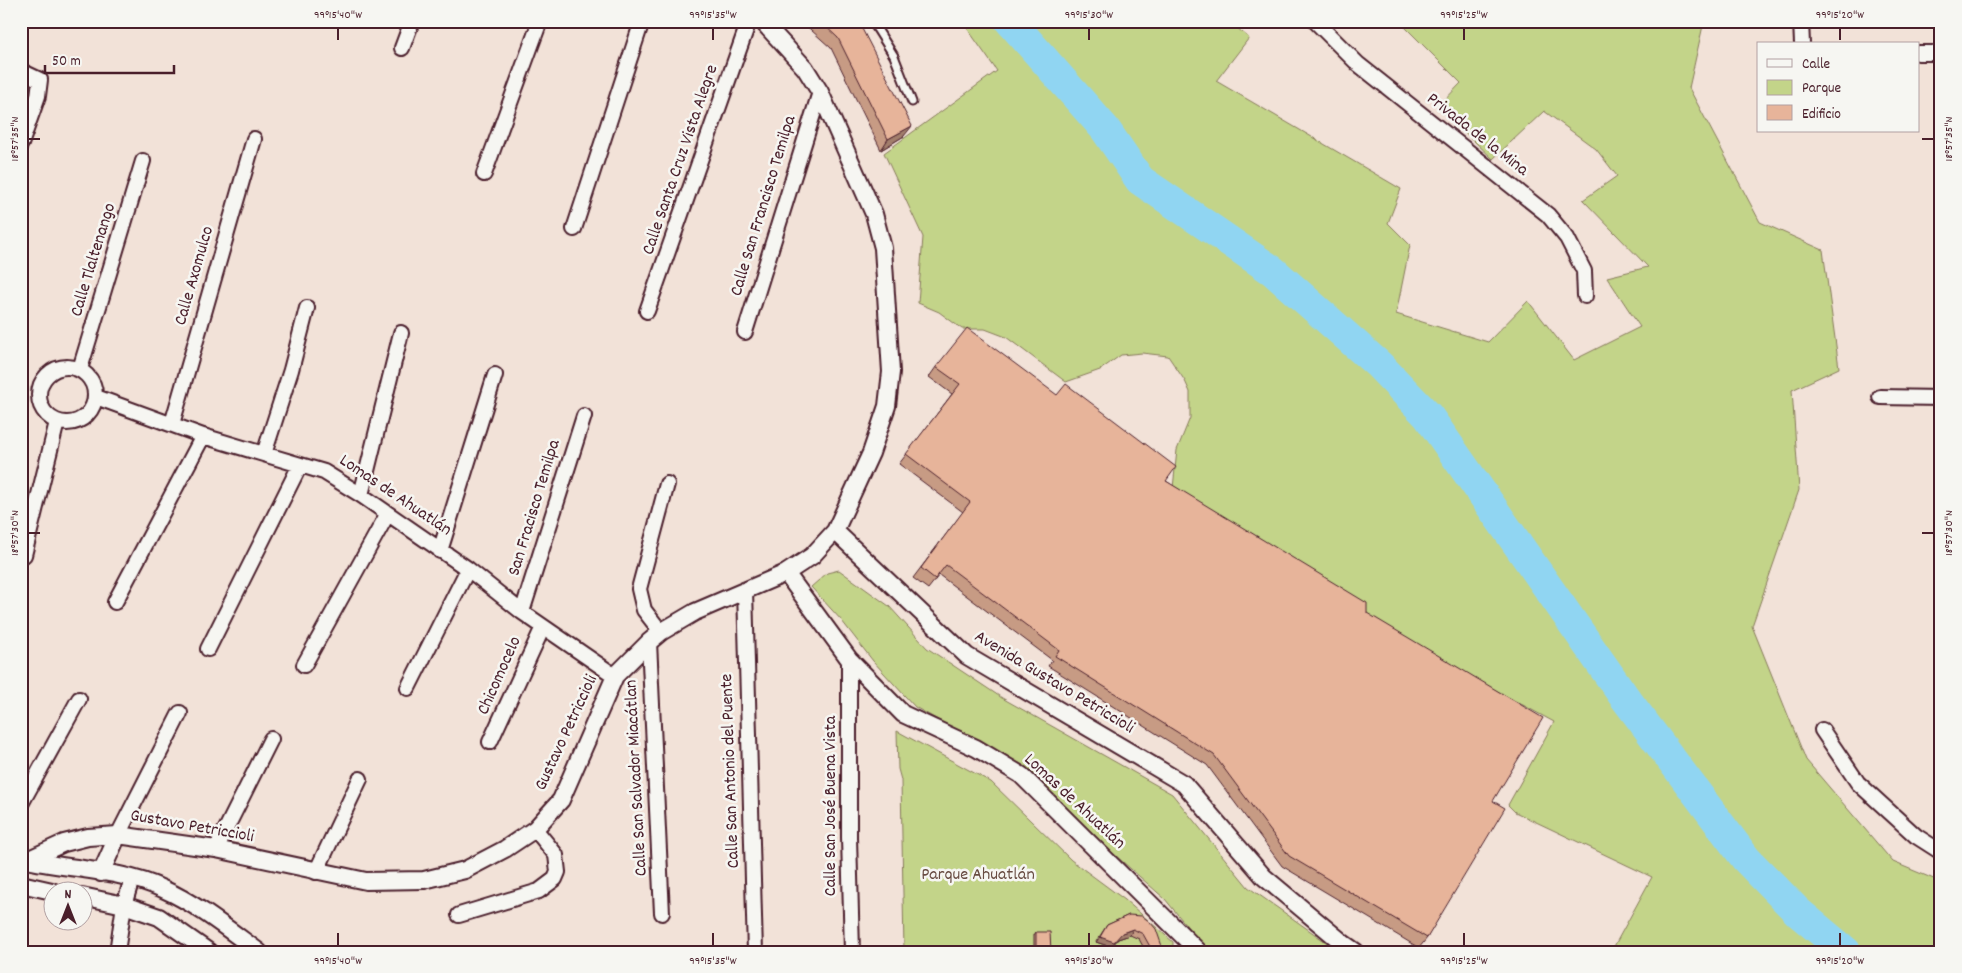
<svg xmlns="http://www.w3.org/2000/svg" width="1962" height="973" viewBox="0 0 1962 973" font-family="Dekko,sans-serif">
<style>
.green{fill:#c3d489;stroke:#867a5a}
.lines{fill:none;stroke-linecap:round;stroke-linejoin:round}
.river{stroke:#90d5f2;stroke-width:31}
.service-casing{stroke:#4a1f2b;stroke-width:11}
.minor-casing{stroke:#4a1f2b;stroke-width:18}
.tertiary-casing{stroke:#4a1f2b;stroke-width:20}
.service{stroke:#f6f6f2;stroke-width:7}
.minor{stroke:#f6f6f2;stroke-width:14}
.tertiary{stroke:#f6f6f2;stroke-width:16}
.wall{fill:#c79b84;stroke:#4a1f2b}
.shaded-wall{fill:#a27e6c;stroke:#4a1f2b}
.building{fill:#e7b49a;stroke:#4a1f2b}
.ticks{fill:none;stroke:#4a1f2b;stroke-width:2}
.labels{text-anchor:middle;dominant-baseline:central;stroke-width:5;stroke-linejoin:round;paint-order:stroke}
.street-label{font-size:18px;fill:#4a1f2b;stroke:#f6f6f2}
.park-label{font-size:18px;fill:#684c42;stroke:#f6f6f2}
.neatline{fill:none;stroke:#4a1f2b;stroke-width:2}
.ticks-label{font-size:12px;text-anchor:middle;fill:#4a1f2b}
</style>
<rect width="100%" height="100%" fill="#f2e2d8"/>
<filter id="ink" filterUnits="userSpaceOnUse"><feTurbulence type="fractalNoise" baseFrequency=".02" numOctaves="2"/><feDisplacementMap in="SourceGraphic" scale="10" xChannelSelector="R" yChannelSelector="G"/><feConvolveMatrix kernelMatrix="1 2 1 2 8 2 1 2 1" color-interpolation-filters="sRGB"/></filter>
<g filter="url(#ink)">
<path class="green" d="M962 21H1229L1249 38 1216 81 1401 189 1388 223 1410 245 1396 314 1488 342 1528 301 1574 360 1640 327 1607 277 1648 267 1583 200 1617 176 1596 149 1544 111 1493 159 1438 107 1461 83 1399 21H1530L1535 26 1538 21H1704L1689 88 1760 222 1823 250 1839 368 1792 390 1799 490 1752 626 1806 760 1893 862 1941 882V952H1611L1652 877 1515 812 1508 805 1554 722 1365 619 1173 488 1177 450 1190 418V392L1185 381 1168 356 1142 353 1121 355 1100 370 1066 382 1006 337 985 329H962L939 312 918 303 923 237 884 153 997 71Z
M1935 21H1941V46L1935 38Z
M839 570 889 606 927 648 1002 698 1172 794 1248 887 1340 952H1208L1165 899 1073 818 1037 776 915 707 873 661 842 621 811 587 827 573Z
M897 731 991 782 1071 860 1125 900 1173 942V952H904L901 780 898 769Z"/>
<g class="lines">
<path class="river" d="M1010 21 1105 129 1140 180 1273 271 1379 365 1428 416 1623 695 1746 859 1798 912 1846 952"/>
<defs>
<path id="service" d="M872 21 894 56 912 102"/>
<path id="minor" d="M1315 21 1358 64 1548 215 1567 238 1584 271 1585 296
M1801 21 1802 44
M402 48 412 21
M1918 53H1941
M21 71 40 80 38 96 21 144
M484 174 540 21
M574 229 642 21
M647 311 749 21
M745 332 820 92
M39 395a28 28 0 1 1 56 0a28 28 0 1 1-56 0Z
M80 369 143 161
M96 397 203 436 324 472 361 495 468 569 522 612 615 676
M1880 397 1941 398
M172 424 254 139
M264 454 291 370 307 308
M361 495 401 333
M440 551 495 375
M24 555 57 422
M745 590 755 952
M115 602 203 436
M522 612 584 416
M661 632 644 610 639 589 667 484
M649 642 662 913
M208 649 300 465
M849 659V837L852 952
M304 665 387 515
M408 688 468 569
M1822 730 1858 783 1916 836 1941 852
M490 742 543 627
M21 804 79 699
M118 835 180 713
M216 849 271 739
M316 872 360 779
M459 915 539 891 555 879 558 872 556 855 535 829
M117 952 124 905 132 879"/>
<path id="tertiary" d="M835 531 967 656 1184 784 1264 877 1343 943 1356 952
M786 573 849 659 903 714 976 748 1021 775 1199 952
M26 860C69 869 123 870 163 889 197 904 229 930 259 952
M27 860 64 843 88 837 118 835 216 849 366 881 424 880 465 870 505 849 535 829 561 800 615 676 649 642 661 632 695 612 786 573 812 556 835 531 871 453 887 406 891 372 883 248 874 214 820 92 805 68 762 21
M101 873 118 835
M21 884 52 891
M82 896 124 905 159 917 209 952"/>
</defs>
<use href="#service" class="service-casing"/>
<use href="#minor" class="minor-casing"/>
<use href="#tertiary" class="tertiary-casing"/>
<use href="#service" class="service"/>
<use href="#minor" class="minor"/>
<use href="#tertiary" class="tertiary"/>
</g>
<path class="wall" d="M801 21H858L904 136 881 150 831 48Z
M936 367 1166 481 1367 613 1493 801 1427 938 1419 948 1282 866 1207 765 1048 666 1052 660 939 575 928 589 913 578 963 512 899 464 952 394 929 377Z
M1129 915 1164 952H1146L1139 939 1130 935 1118 939 1111 947 1096 942 1107 925Z
M1036 932 1051 952H1034V935Z"/>
<path class="shaded-wall" d="M912 126 904 136 881 150 888 139Z
M1133 929 1130 935 1118 939 1111 947 1096 942 1100 937 1122 933Z"/>
<path class="building" d="M820 21H858L912 126 888 139 838 38Z
M967 328 1057 395 1066 384 1176 467 1166 481 1367 603V613L1543 718 1493 801 1505 808 1427 938 1289 856 1214 755 1055 656 1059 650 946 565 935 579 921 568 970 502 906 454 960 384 936 367Z
M1129 915 1142 916 1150 922 1156 929 1164 952H1153L1143 934 1133 929 1122 933 1114 942 1100 937 1107 925Z
M1036 932H1050L1051 952H1036Z"/>
</g>
<path class="ticks" d="M338 28V40M713 28V40M1089 28V40M1464 28V40M1840 28V40M28 139H40M1922 139H1934M28 533H40M1922 533H1934M338 933V946M713 933V946M1089 933V946M1464 933V946M1840 933V946"/>
<g class="labels">
<g class="street-label">
<text transform="translate(1477 135) rotate(38)">Privada de la Mina</text>
<text transform="translate(681 160) rotate(-71)">Calle Santa Cruz Vista Alegre</text>
<text transform="translate(764 206) rotate(-73)">Calle San Francisco Temilpa</text>
<text transform="translate(94 260) rotate(-73)">Calle Tlaltenango</text>
<text transform="translate(195 276) rotate(-74)">Calle Axomulco</text>
<text transform="translate(395 496) rotate(34)">Lomas de Ahuatlán</text>
<text transform="translate(535 508) rotate(-73)">San Fracisco Temilpa</text>
<text transform="translate(500 676) rotate(-66)">Chicomocelo</text>
<text transform="translate(1054 683) rotate(31)">Avenida Gustavo Petriccioli</text>
<text transform="translate(567 733) rotate(-65)">Gustavo Petriccioli</text>
<text transform="translate(731 771) rotate(-92)">Calle San Antonio del Puente</text>
<text transform="translate(637 778) rotate(-93)">Calle San Salvador Miacátlan</text>
<text transform="translate(1074 802) rotate(43)">Lomas de Ahuatlán</text>
<text transform="translate(831 806) rotate(-90)">Calle San José Buena Vista</text>
<text transform="translate(192 827) rotate(10)">Gustavo Petriccioli</text>
</g>
<g class="park-label">
<text x="978" y="875">Parque Ahuatlán</text>
</g>
</g>
<rect width="1962" height="973" fill="none" stroke="#f6f6f2" stroke-width="55"/>
<rect x="1757" y="42" width="162" height="90" fill="#f6f6f2" stroke="#b1a0a2"/>
<rect x="1767" y="59" width="25" height="8" fill="#f6f6f2" stroke="#b1a0a2"/>
<text x="1802" y="68" font-size="15" fill="#4a1f2b">Calle</text>
<rect x="1767" y="80" width="25" height="15" fill="#c3d489" stroke="#b1a0a2"/>
<text x="1802" y="92" font-size="15" fill="#4a1f2b">Parque</text>
<rect x="1767" y="105" width="25" height="15" fill="#e7b49a" stroke="#b1a0a2"/>
<text x="1802" y="118" font-size="15" fill="#4a1f2b">Edificio</text>
<g transform="translate(68 906)"><circle r="24" fill="#f6f6f2" stroke="#b1a0a2"/>
<path d="M0-4L9 19L0 12L-9 19Z" fill="#4a1f2b"/>
<text y="-8" font-size="14" font-weight="bold" text-anchor="middle" fill="#4a1f2b">N</text>
</g>
<path d="M45 65v8h129v-8" fill="none" stroke="#4a1f2b" stroke-width="2.5"/>
<text x="52" y="65" font-size="15" fill="#4a1f2b" stroke="#f6f6f2" stroke-width="4" paint-order="stroke">50 m</text>
<rect x="28" y="28" width="1906" height="918" class="neatline"/>
<g class="ticks-label">
<text x="338" y="18">99°15'40"W</text>
<text x="713" y="18">99°15'35"W</text>
<text x="1089" y="18">99°15'30"W</text>
<text x="1464" y="18">99°15'25"W</text>
<text x="1840" y="18">99°15'20"W</text>
<text transform="translate(14 139) rotate(-90)" y="4">18°57'35"N</text>
<text transform="translate(1948 139) rotate(-90)" y="4">18°57'35"N</text>
<text transform="translate(14 533) rotate(-90)" y="4">18°57'30"N</text>
<text transform="translate(1948 533) rotate(-90)" y="4">18°57'30"N</text>
<text x="338" y="964">99°15'40"W</text>
<text x="713" y="964">99°15'35"W</text>
<text x="1089" y="964">99°15'30"W</text>
<text x="1464" y="964">99°15'25"W</text>
<text x="1840" y="964">99°15'20"W</text>
</g>
</svg>
